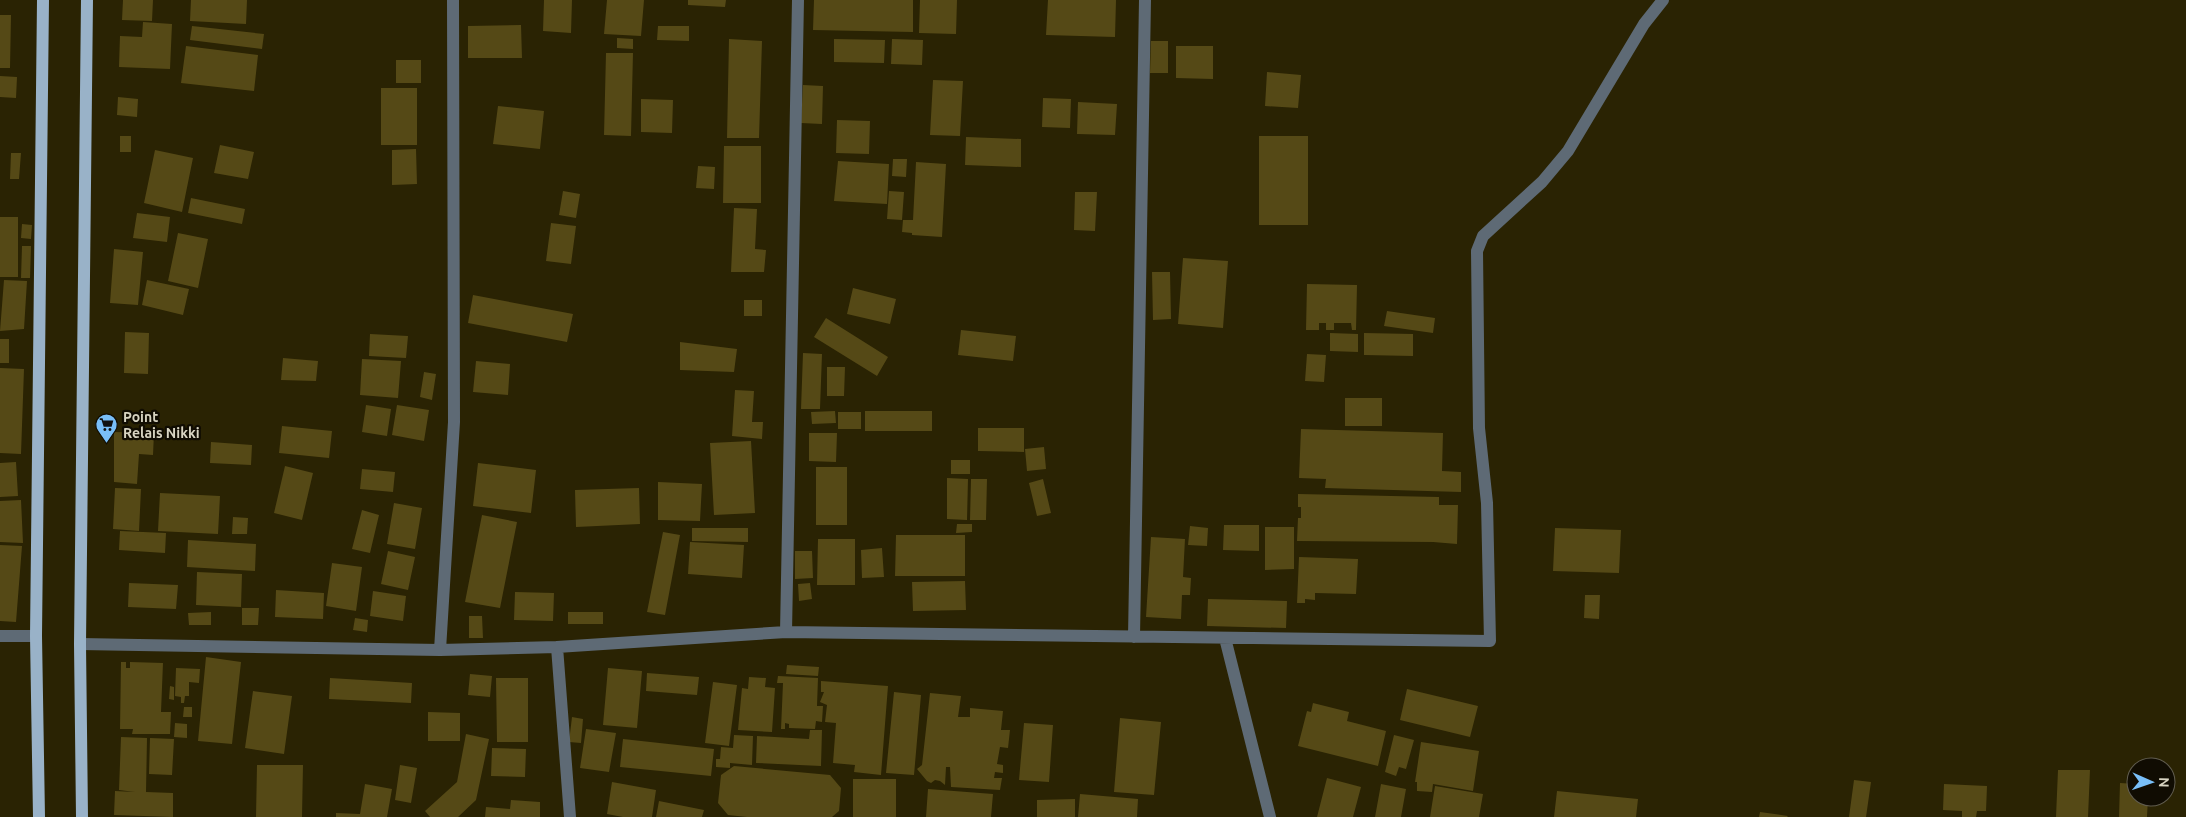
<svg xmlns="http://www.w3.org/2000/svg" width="2186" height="817" viewBox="0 0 2186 817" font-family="Ubuntu,sans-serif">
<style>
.building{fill:#554916}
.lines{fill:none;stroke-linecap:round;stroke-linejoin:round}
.minor{stroke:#5e6a75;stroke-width:12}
.major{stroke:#99b2c8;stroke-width:12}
.labels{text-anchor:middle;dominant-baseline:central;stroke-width:4.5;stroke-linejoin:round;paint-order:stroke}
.poi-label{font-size:14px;font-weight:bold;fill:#d8d4c2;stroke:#100c02;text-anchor:start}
</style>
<rect width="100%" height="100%" fill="#2a2303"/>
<path class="building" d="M123 0H153L152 21 122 20Z
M191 0H247L246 24 190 21Z
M544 0H572L571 33 543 31Z
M607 0H644L641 36 604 34Z
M688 0H726L725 7 688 5Z
M814 0H913V32L813 30Z
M920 0H957L956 34 919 33Z
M1048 0H1116L1115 37 1046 35Z
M0 15H11L10 68H0Z
M143 22 172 24 170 69 119 67 120 36 142 37Z
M521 25 522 58H468V26Z
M192 26 264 34 262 49 190 40Z
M658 26H689V41L657 40Z
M617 38 633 39V49L617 48Z
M729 39 762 41 759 138H727Z
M834 39 885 40 884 63 834 62Z
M892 39 923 40 922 65 891 64Z
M1151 41H1168V73H1150Z
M186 46 258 55 254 91 181 83Z
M1176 46H1213V79L1176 78Z
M606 53H633L631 136 604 135Z
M396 60H421V83H396Z
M1267 72 1301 75 1298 108 1265 106Z
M0 76 17 77 16 98 0 97Z
M933 80 963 81 960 136 930 135Z
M803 85 823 86 822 124 801 123Z
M381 88H417V145H381Z
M118 97 138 99 137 117 117 115Z
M1043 98 1071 99 1070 128 1042 127Z
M641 99 673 100 672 133 641 132Z
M1078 102 1117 104 1115 135 1077 134Z
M498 106 544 111 540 149 493 144Z
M837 120 870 121 869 154 836 153Z
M120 136H131V152H120Z
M1259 136H1308V225H1259Z
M966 137 1021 139V167L965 165Z
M220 145 254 152 248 179 214 173Z
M724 146H761V203H723Z
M416 149 417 184 392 185V150Z
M155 150 193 158 182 212 144 203Z
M11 153H21L19 179H10Z
M893 159H907L906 177 892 176Z
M838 161 889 164 887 204 834 201Z
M916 162 946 164 942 237 912 235V233L902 232 903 220H913Z
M698 166 715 167 714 189 696 188Z
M563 191 580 194 576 218 559 215Z
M889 191 904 192 902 220 887 219Z
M1075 192H1097L1095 231 1074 230Z
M191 198 245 209 242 224 188 213Z
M734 208 757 209 755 249 766 250 764 272H731Z
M137 213 170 217 167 242 133 238Z
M0 217H18V277H0Z
M551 223 576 226 571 264 546 261Z
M22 224 32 225 31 239 21 238Z
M178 233 208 239 198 288 168 281Z
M22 246H31L30 278H21Z
M114 249 143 252 138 305 110 303Z
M1183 258 1228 261 1223 328 1178 324Z
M1152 272H1170L1171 319 1153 320Z
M4 280 27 281 24 329 0 331Z
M147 280 189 289 183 315 142 305Z
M1307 284 1357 285 1356 330H1352L1351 323H1334V330H1326V323H1319V330H1306Z
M853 288 896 299 890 324 847 314Z
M473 295 573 314 567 342 468 323Z
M744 300H762V316H744Z
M1387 311 1435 318 1433 333 1384 326Z
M826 318 888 357 877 376 814 337Z
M961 330 1016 336 1013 361 958 355Z
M125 332 149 333 148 374 124 373Z
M1330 333 1358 334V352L1330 351Z
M1364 333 1413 334V356L1364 355Z
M370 334 408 336 406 358 369 356Z
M0 339H9V363H0Z
M680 342 737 349 734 372 680 370Z
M803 353 822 354 820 409H801Z
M1307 354 1326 355 1324 382 1305 381Z
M283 358 318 361 316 381 281 380Z
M362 359 401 361 398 398 360 395Z
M476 361 510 364 508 395 473 392Z
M827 367H845L844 396H827Z
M0 368 24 369 21 454 0 453Z
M424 372 436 374 432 400 420 397Z
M735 390 754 391 752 422H763L762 439 732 436Z
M1345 398H1382V426H1345Z
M366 405 391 409 387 436 362 432Z
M397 405 429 410 424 441 392 435Z
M835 411 836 423 812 424 811 412Z
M865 411H932V431H865Z
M838 412H861V429H838Z
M282 426 332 431 329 458 279 453Z
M978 428H1024V452L978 451Z
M1301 429 1443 433 1442 471 1461 472V492L1325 488 1326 479 1299 478Z
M114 432 154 433 153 455 139 454 137 484 114 482Z
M809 433H837L836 462 809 461Z
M751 441 755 513 714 515 710 443Z
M211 442 252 445 251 465 210 463Z
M1044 447 1046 469 1027 471 1025 449Z
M951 460H970V474H951Z
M16 462 18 496 0 497V463Z
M478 463 536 470 531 513 473 506Z
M285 466 313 473 302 520 274 513Z
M816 467H847V525H816Z
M362 469 395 472 393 492 360 489Z
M947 478 968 479 967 520 947 519Z
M971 479H987L986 520H970Z
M1043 479 1051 513 1037 516 1029 483Z
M658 482 702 484 700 521 658 520Z
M115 488 141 489 139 531 113 529Z
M639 488 640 524 576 527 575 490Z
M160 493 220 496 218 534 158 531Z
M1298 494 1439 497V505H1458L1457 544 1433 542 1297 541 1298 518H1301V507H1298Z
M21 500 23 543 0 542V501Z
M394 503 422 508 415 549 387 544Z
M362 510 379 515 370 553 352 549Z
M482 515 517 522 500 608 465 602Z
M233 517 248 518 247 534H232Z
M957 524H972V532L956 533Z
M1224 525H1259V551L1223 550Z
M1190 526 1208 528 1207 546 1188 545Z
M1265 527H1294V569L1265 570Z
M692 528H748V542L692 541Z
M1555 528 1621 530 1619 573 1553 571Z
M120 531 166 533 165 553 119 550Z
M663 532 680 535 665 615 647 612Z
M896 535H965V576H895Z
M1151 537 1185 539 1183 577 1191 578 1190 595H1182L1181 619 1146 617Z
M818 539H855V585H817Z
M188 540 256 544 255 571 187 567Z
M690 542 744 545 742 578 688 574Z
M0 545 22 546 16 622 0 621Z
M882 548 884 577 862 578 861 550Z
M388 551 415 557 408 590 381 584Z
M795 551H812L813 578 795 579Z
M1299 557 1358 559 1356 594 1315 593V600L1305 599V603H1297Z
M332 563 362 567 356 611 326 606Z
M197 572 242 574 241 607 196 605Z
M965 581 966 610 913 611 912 582Z
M129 583 178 585 176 609 128 607Z
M810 583 812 599 799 601 798 584Z
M276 590 324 593 323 619 275 617Z
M373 591 406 596 403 621 370 616Z
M515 592 554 593 553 621 514 620Z
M1585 595H1600L1599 619 1584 618Z
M1208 599 1287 601 1286 628 1207 626Z
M242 608H259L258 625H242Z
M211 612V625H189L188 613Z
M568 612H603V624H568Z
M469 616H482L483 638H469Z
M355 618 368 620 367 632 353 630Z
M206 657 241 662 232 744 198 741Z
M121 662H126V668H130V662L163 663 161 712H171L170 734H132L133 729H120Z
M787 665 819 667 818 676 786 674Z
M176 668 200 669 199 683 189 682V696H185L184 703H181V697L175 696Z
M608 668 642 671 637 728 603 725Z
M647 673 699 677 697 695 646 691Z
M470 674 492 676 490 697 468 695Z
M778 676 818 678 817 706H823L822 722 816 721 815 729 789 728V724L785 723V729H781L783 683H777Z
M749 677 766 678 765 687 775 688 772 732 738 730 742 688 748 689Z
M330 678 412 683 411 703 329 699Z
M496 678H528V742H497Z
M821 681 888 686 881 775 854 772 855 765 833 763 836 723 825 722 827 705 820 702 824 692H821Z
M713 682 737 685 729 746 705 743Z
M170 686 174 687V700L169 699Z
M1407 689 1478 706 1470 737 1400 720Z
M253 691 292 696 284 754 245 748Z
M894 692 921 695 914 775 886 773Z
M930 693 961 696 958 717H970V708L1003 711 1001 730H1010L1008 748 1000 747 997 764 1003 765V773L995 772 994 778H1002L1000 790 951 787 950 767H946L945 785 940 781 935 780 931 783 927 781 917 769 922 765Z
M1313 703 1349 712 1347 721 1386 731 1378 766 1298 746 1307 711 1311 712Z
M184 707H192V717H183Z
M428 712 460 713V741H428Z
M572 717 583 719 581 743 569 742Z
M1120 718 1161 722 1154 795 1114 792Z
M175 723 187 724V738L174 737Z
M1024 723 1053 725 1049 782 1019 780Z
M586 729 616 733 609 772 580 768Z
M810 730H822L821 766 756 763 757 736 809 739Z
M466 734 489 739 476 800 458 817H430L425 811 457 782Z
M734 735 753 736 752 765 730 763V768L716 767V759H720L721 747 733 748Z
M1394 735 1414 740 1406 769 1399 767 1396 776 1385 772Z
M121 737 147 738 146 792 173 793V817L114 815 115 791 135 792 119 790Z
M150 738 174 739 172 775 149 774Z
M623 739 714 749 711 776 620 767Z
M1421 742 1479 751 1473 791 1433 784 1432 792 1417 791V782H1415Z
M492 748 526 749 525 777 491 776Z
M257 765H303L302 817H256Z
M400 765 417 768 411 803 395 800Z
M734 766 830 775 841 788 839 811 832 817H747L728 815 718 803 721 775Z
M2058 770H2090L2088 817H2056Z
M1327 778 1361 787 1353 817H1317Z
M853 779H896V817H853Z
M1854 780 1871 782 1866 817H1849Z
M612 782 656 790 652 817H623L607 814Z
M2120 783 2136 784V797H2148L2147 817H2119Z
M365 784 392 789 387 817H336V813L360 814Z
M1381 784 1406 789 1401 817H1375Z
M1944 784 1987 786 1986 811H1977L1976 817H1962V811L1943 810Z
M1435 786 1483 794 1479 817H1430Z
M928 789 993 794 991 817H926Z
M1557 791 1638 799 1636 817H1554Z
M1080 794 1138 799 1137 817H1078Z
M1075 799V817H1037V800Z
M511 800 540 802V817H485L486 807 510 809Z
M659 801 704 810 702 817H656Z
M1760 812 1788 816 1787 817H1759Z"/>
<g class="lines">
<path class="minor" d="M786 632 798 0
M0 636H36
M1134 637 1145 0
M1225 638 1270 817
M80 644 440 650 557 647 786 632 1490 641 1487 503 1479 428 1477 251 1483 236 1542 182 1568 151 1644 24 1663 0
M557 647 570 817
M440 650 454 422 453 0"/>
<path class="major" d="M39 817 36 636 43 0
M82 817 80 644 87 0"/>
</g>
<defs>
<symbol id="supermarket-pin" viewBox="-11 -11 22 30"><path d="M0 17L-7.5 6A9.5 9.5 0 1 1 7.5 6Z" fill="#79bff8" stroke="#100c02"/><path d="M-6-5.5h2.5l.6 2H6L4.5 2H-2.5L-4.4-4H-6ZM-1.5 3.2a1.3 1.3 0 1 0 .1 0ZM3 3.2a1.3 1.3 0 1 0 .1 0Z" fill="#111"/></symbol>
</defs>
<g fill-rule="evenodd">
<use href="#supermarket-pin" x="94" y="412" width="25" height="34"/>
</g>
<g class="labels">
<g class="poi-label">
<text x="123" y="417">Point<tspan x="123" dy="16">Relais Nikki</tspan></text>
</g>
</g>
<g transform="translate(2151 782) rotate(92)"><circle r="24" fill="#100c02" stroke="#605c4f"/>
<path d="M0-4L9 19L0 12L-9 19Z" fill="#79bff8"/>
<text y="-8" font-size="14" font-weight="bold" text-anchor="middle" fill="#d8d4c2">N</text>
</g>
</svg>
